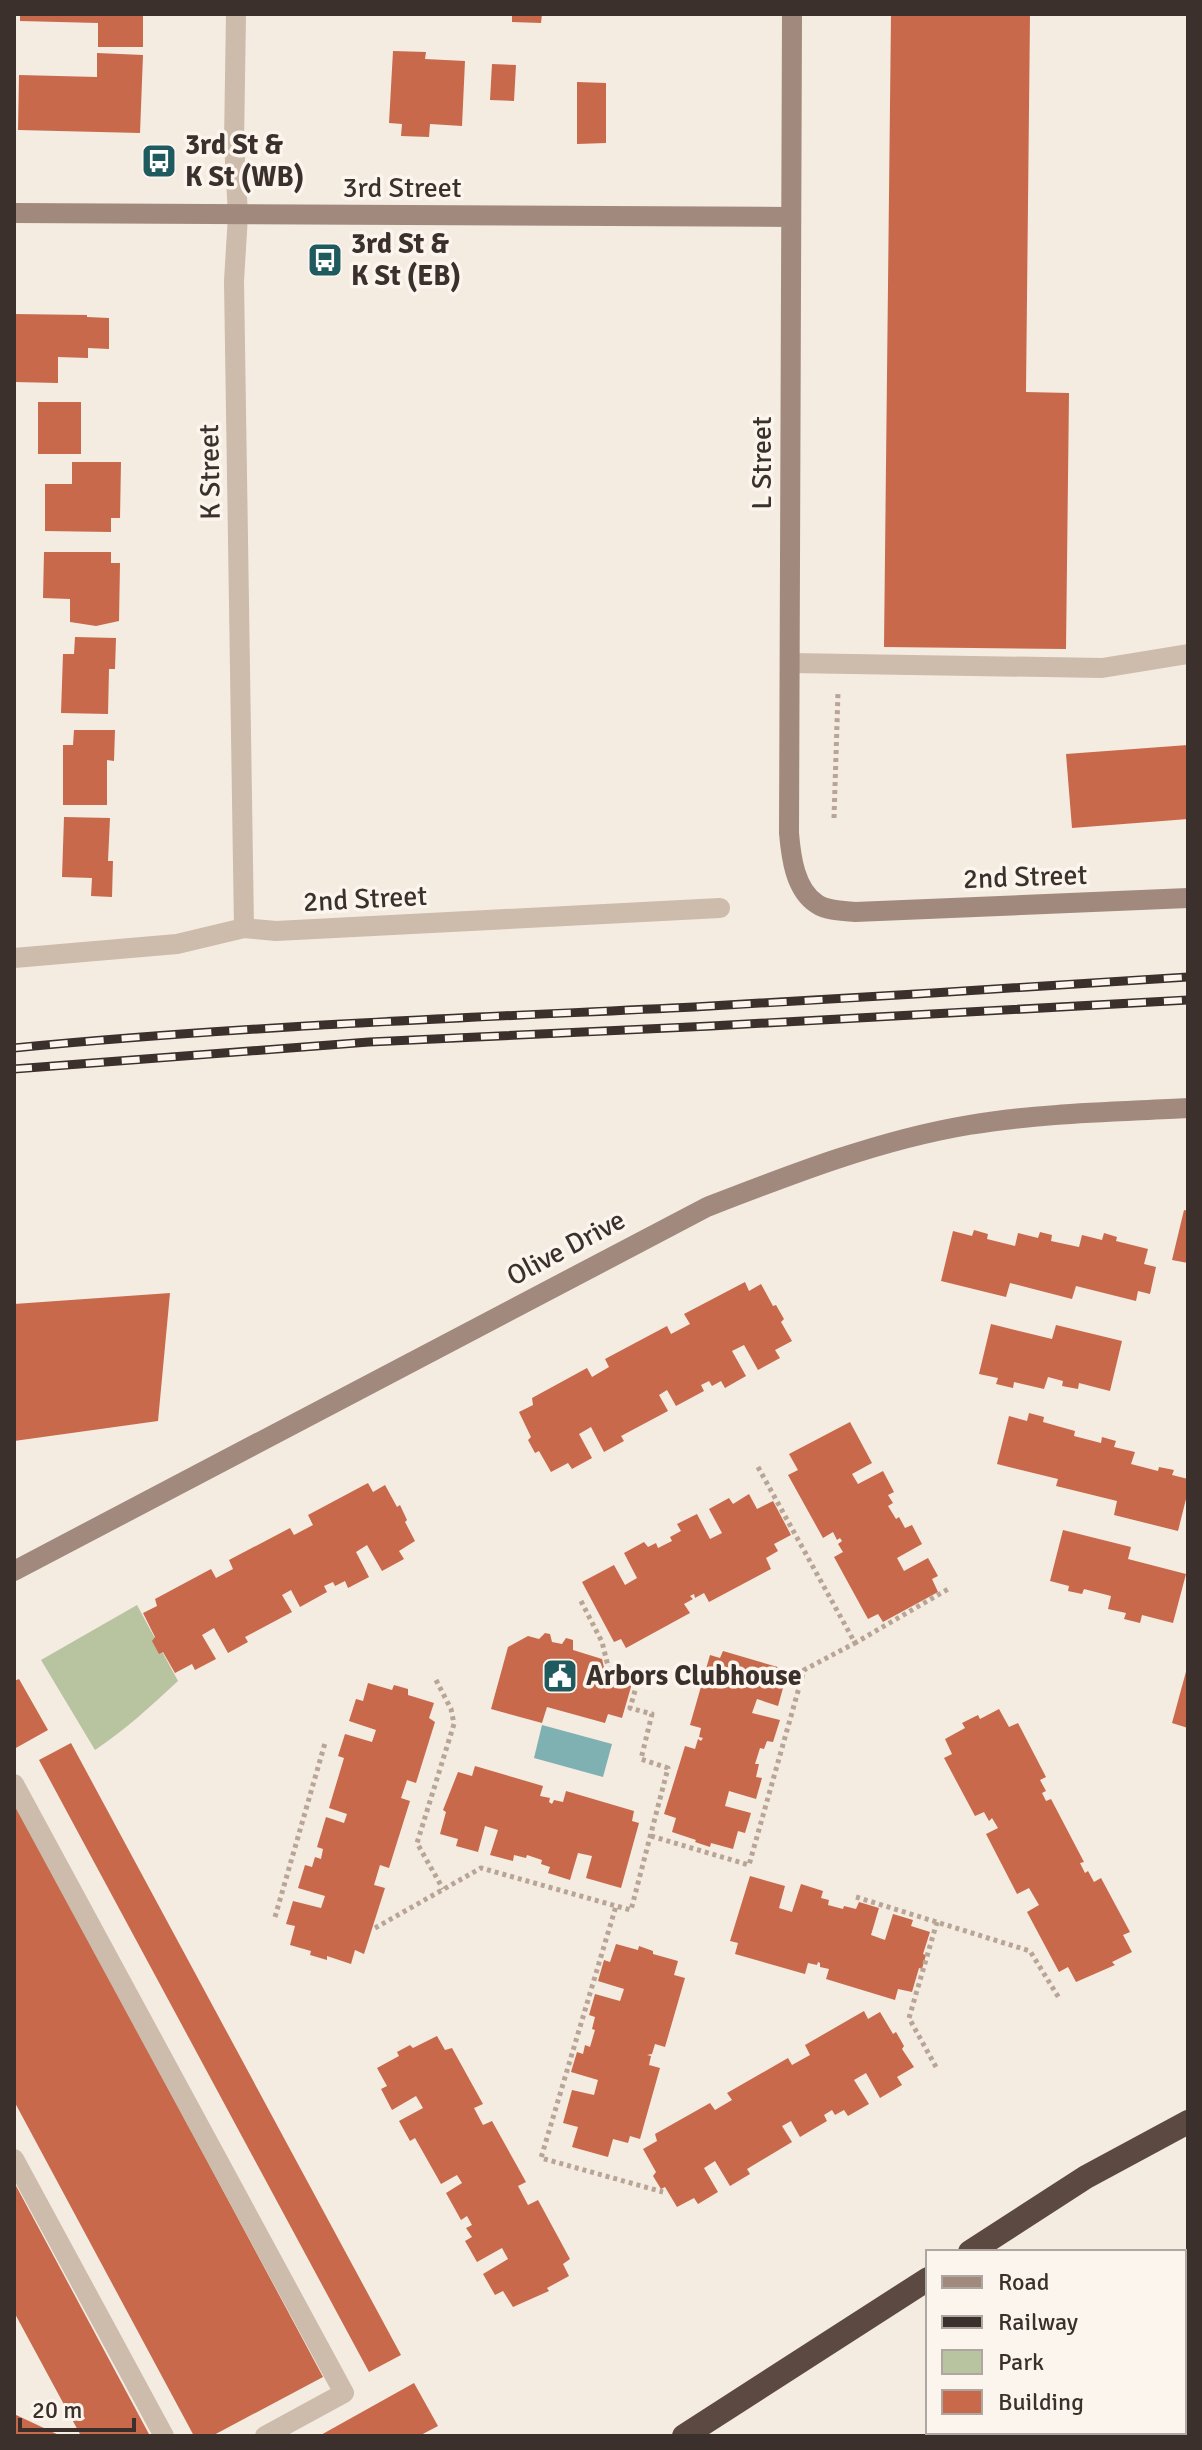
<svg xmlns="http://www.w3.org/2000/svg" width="1202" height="2450" viewBox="0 0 1202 2450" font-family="Signika,sans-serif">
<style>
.green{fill:#b8c4a0}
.water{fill:#7fb0b2}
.building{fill:#c8694b}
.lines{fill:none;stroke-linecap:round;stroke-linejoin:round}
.path{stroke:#b9a596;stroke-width:5;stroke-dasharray:4 4;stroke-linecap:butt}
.lane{stroke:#cdbbac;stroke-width:20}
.street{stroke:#cdbbac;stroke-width:20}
.secondary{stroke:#a18a7d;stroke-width:20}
.highway{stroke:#5c4a42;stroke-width:24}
.rail-casing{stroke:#3b302b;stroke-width:9}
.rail{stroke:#fbf5ee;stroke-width:6;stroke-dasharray:18;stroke-linecap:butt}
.labels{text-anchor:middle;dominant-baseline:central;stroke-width:7;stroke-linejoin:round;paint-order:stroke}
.poi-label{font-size:28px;font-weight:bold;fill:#3b302b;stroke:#fbf5ee;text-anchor:start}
.street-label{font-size:28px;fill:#3b302b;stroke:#fbf5ee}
</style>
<rect width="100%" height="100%" fill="#f4ebe1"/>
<path class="green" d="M137 1605 178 1681C151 1706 125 1730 95 1750L41 1660Z"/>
<path class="water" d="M542 1725 612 1744 603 1777 534 1758Z"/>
<path class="building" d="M20 14H143V47H98V23L20 21Z
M512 14H542L541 23 512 22Z
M891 14H1030L1026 392 1069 393 1066 649 884 647Z
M393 51 426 52 425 59 465 61 462 126 430 124 429 137 401 136 402 124 389 123Z
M97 53 143 55 140 133 18 130 19 75 97 77Z
M492 64 516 65 514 101 490 100Z
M577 82 606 83V143L577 144Z
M14 314 87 315V317L109 318V349L88 348V358L58 357V383L14 382Z
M38 402H81V454H38Z
M72 462H121L120 518H111V532L45 531V484H72Z
M44 552H111V563H120L119 621 96 626 70 622V599L43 598Z
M75 637 116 638 115 669H109L108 714 61 713 63 654H74Z
M74 730H115L114 761 107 760V805H63V745H73Z
M1188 745V819L1072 828 1066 754Z
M64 817 110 818 108 861H113L112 897 91 896 92 878 62 877Z
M1184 1210 1188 1211V1263L1172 1260Z
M974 1230 988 1234 987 1239 1015 1246 1018 1233 1038 1238 1040 1232 1052 1235 1051 1241 1079 1247 1082 1235 1102 1240 1104 1233 1117 1237 1116 1241 1148 1249 1144 1264 1156 1267 1150 1294 1138 1291 1136 1301 1076 1286 1072 1299 1010 1283 1006 1297 941 1281 953 1231 972 1236Z
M745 1282 749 1291 761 1284 773 1306 776 1305 784 1319 781 1322 792 1341 775 1350 780 1358 758 1370 744 1345 732 1351 746 1376 725 1388 721 1381 712 1386 709 1381 701 1385 704 1391 676 1406 667 1390 659 1395 668 1411 621 1436 624 1441 604 1452 591 1427 579 1434 592 1458 572 1469 568 1463 551 1472 539 1451 535 1453 528 1440 531 1437 519 1412 533 1405 532 1398 587 1368 592 1377 609 1367 605 1359 667 1326 671 1334 690 1324 684 1314Z
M170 1293 158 1421 14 1441V1304Z
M991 1324 1052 1339 1056 1325 1122 1341 1110 1391 1079 1383 1078 1389 1062 1386 1063 1381 1048 1377 1044 1389 1014 1382 1013 1388 996 1384 998 1378 979 1374Z
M1029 1413 1044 1417 1043 1422 1075 1431 1074 1436 1101 1443 1102 1437 1116 1441 1114 1447 1135 1452 1131 1464 1158 1471 1159 1467 1174 1470 1172 1475 1188 1479V1491L1178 1531 1114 1515 1117 1501 1056 1486 1058 1479 997 1464 1009 1416 1027 1421Z
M850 1422 872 1463 852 1474 858 1484 883 1471 894 1492 888 1495 893 1503 888 1506 896 1519 899 1517 905 1528 912 1525 922 1544 897 1558 904 1571 928 1558 938 1576 932 1579 938 1592 883 1622 878 1614 868 1619 834 1557 843 1552 838 1544 842 1541 840 1538 837 1540 833 1532 823 1538 788 1475 798 1470 789 1454Z
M368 1483 373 1492 385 1485 397 1507 400 1505 407 1520 405 1522 415 1541 399 1551 404 1559 382 1571 367 1545 356 1552 369 1577 348 1588 345 1581 335 1586 333 1582 324 1586 327 1592 300 1607 291 1590 282 1595 292 1612 245 1637 248 1642 228 1653 214 1628 202 1635 216 1659 195 1670 192 1664 175 1673 163 1652 159 1654 152 1641 155 1637 143 1613 157 1606 155 1599 211 1569 216 1578 233 1569 229 1560 290 1528 294 1535 313 1525 308 1515Z
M749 1494 757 1509 773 1501 791 1535 774 1544 778 1551 766 1558 771 1569 709 1602 704 1593 695 1598 694 1594 690 1596 693 1599 684 1604 690 1613 626 1648 621 1639 614 1642 582 1582 614 1565 625 1585 637 1578 624 1553 644 1542 648 1547 656 1543 658 1548 672 1541 670 1537 681 1531 677 1524 697 1514 710 1539 722 1533 709 1509 729 1498 733 1504Z
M1063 1530 1131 1547 1128 1559 1186 1574 1173 1623 1142 1615 1140 1623 1124 1619 1126 1613 1108 1609 1111 1596 1084 1589 1082 1594 1068 1591 1069 1586 1050 1581Z
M545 1633 550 1634 552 1642 562 1644 566 1638 573 1640V1650L602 1659 605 1672 633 1680 622 1718 608 1714 605 1723 547 1707 542 1723 491 1709 508 1647 528 1636 539 1639Z
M723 1651 788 1670 778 1706 757 1699 752 1713 780 1720 773 1742 767 1741 764 1749 760 1748 755 1764H759L756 1777 762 1778 756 1799 729 1791 725 1806 751 1813 745 1833 738 1831 733 1849 711 1843 710 1847 695 1842 696 1840 672 1832 676 1818 664 1814 685 1746 695 1749 698 1739 701 1741 703 1738 699 1737 701 1728 690 1725 710 1655 720 1658Z
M1187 1668H1188V1728L1172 1723Z
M19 1679 48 1730 14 1749V1681Z
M368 1683 392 1690 394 1685 408 1689V1695L434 1703 429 1718 435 1722 416 1783 407 1780 401 1798 410 1801 389 1868 380 1865 374 1885 385 1888 364 1954 355 1950 351 1964 327 1956V1960L310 1955 311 1951 290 1945 295 1926 286 1924 293 1901 321 1908 325 1896 298 1888 305 1865 312 1867 315 1857 321 1859 323 1849 317 1847 326 1817 344 1823 347 1814 329 1808 344 1758 338 1756 345 1734 372 1742 376 1730 349 1721 356 1699 363 1701Z
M999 1709 1009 1727 1018 1723 1046 1777 1040 1780 1046 1791 1042 1793 1046 1801 1051 1799 1084 1862 1080 1863 1085 1873 1088 1871 1094 1882 1101 1878 1130 1932 1123 1935 1132 1952 1112 1962 1115 1965 1076 1982 1068 1967 1059 1972 1027 1912 1039 1905 1029 1888 1017 1894 986 1834 998 1828 992 1818 989 1821 984 1812 975 1816 944 1758 952 1754 945 1739 965 1728 962 1723 978 1715 980 1719Z
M71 1743 401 2355 369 2372 39 1760Z
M475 1766 543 1786 540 1796 550 1798 549 1802 552 1804 554 1800 563 1802 566 1791 634 1811 632 1821 639 1823 621 1888 586 1878 592 1856 578 1853 570 1880 548 1873 550 1867 541 1864 542 1860 527 1855 526 1858 514 1855 513 1861 490 1855 498 1830 485 1826 478 1852 456 1846 458 1839 440 1834 446 1812 443 1810 458 1772 472 1776Z
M16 1804 323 2377 212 2436H194L14 2101V1805Z
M750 1876 785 1886 779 1908 792 1912 801 1884 823 1891 821 1898 829 1900 828 1905 843 1909 844 1906 856 1909 859 1902 879 1908 871 1935 885 1940 893 1914 913 1920 911 1926 930 1932 923 1954 926 1955 922 1969 919 1968 912 1992 898 1989 895 2000 826 1979 829 1969 820 1967V1963L818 1962 817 1965 808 1963 805 1974 735 1954 738 1943 730 1941Z
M616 1944 638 1950 639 1946 653 1951V1954L678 1961 674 1975 685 1978 665 2047 655 2044 652 2054 647 2055 651 2056 649 2065 660 2068 640 2139 630 2136 628 2143 613 2139 608 2157 572 2147 578 2127 563 2123 572 2090 594 2095 598 2080 571 2072 577 2052 583 2054 585 2045 590 2047 595 2030 592 2029 595 2017 589 2015 595 1994 620 2001 624 1989 598 1981 604 1960 610 1962Z
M864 2011 868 2019 880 2012 893 2034 896 2032 904 2046 902 2049 914 2067 897 2077 902 2085 880 2098 866 2073 854 2080 869 2104 848 2116 844 2110 835 2115 832 2110 824 2115 827 2121 800 2137 791 2121 782 2126 792 2142 747 2169 750 2174 730 2186 715 2161 704 2168 718 2192 698 2204 694 2198 677 2207 665 2187 661 2189 653 2176 656 2172 643 2149 657 2141 655 2134 710 2103 715 2110 732 2100 727 2093 788 2058 792 2065 810 2055 805 2045Z
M437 2036 445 2050 452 2048 483 2104 474 2108 483 2125 492 2121 526 2182 518 2186 528 2205 538 2200 570 2259 563 2264 569 2276 547 2288 549 2291 513 2307 503 2291 495 2295 483 2274 508 2259 502 2248 477 2262 465 2241 472 2237 466 2228 472 2225 467 2216 461 2220 446 2193 462 2183 457 2175 441 2184 415 2138 410 2141 399 2121 423 2108 416 2096 392 2110 381 2089 387 2086 377 2068 399 2056 397 2052 410 2045 413 2048Z
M14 2182 150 2436H81L14 2312Z
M414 2383 438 2426 419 2436H319Z
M14 2414 61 2436H14Z"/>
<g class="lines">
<path class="path" d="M834 818 838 692
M758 1467 855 1643 950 1588
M581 1601 602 1642 609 1670 639 1677 630 1708 652 1714 641 1759 668 1768 631 1910 616 1906
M436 1680 451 1709 454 1724 417 1843 443 1889
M651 1836 749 1865 804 1670 855 1643
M856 1897 1030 1951 1059 1998
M275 1917 325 1743
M375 1928 481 1868 616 1906 541 2158 663 2192
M936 2067 909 2018 937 1922"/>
<path class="lane" d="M790 663 1102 668 1188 654
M14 1784 344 2393 265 2436
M14 2159 164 2436"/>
<path class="street" d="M236 14 234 143 238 215 234 281 244 928
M14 958 177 944 244 928 276 931 720 908"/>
<path class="secondary" d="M792 14 789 833C791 857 795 890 817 904 827 911 844 911 855 912L1188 898
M14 213 790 217
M14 1571 707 1207C792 1174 879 1140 969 1125 1041 1113 1115 1112 1188 1108"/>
<path class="highway" d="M970 2252 1086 2177 1188 2122
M1184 2288 1188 2285
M684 2436 928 2279
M945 2436 951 2432
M990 2436 996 2432"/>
<defs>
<path id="rail" d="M14 1048C240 1026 467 1018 694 1007 859 998 1023 987 1188 977
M14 1069 369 1042 711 1026 1188 1000"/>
</defs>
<use href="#rail" class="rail-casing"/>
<use href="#rail" class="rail"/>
</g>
<defs>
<symbol id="bus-square" viewBox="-11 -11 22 22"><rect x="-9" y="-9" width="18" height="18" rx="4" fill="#1f5a5e" stroke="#fbf5ee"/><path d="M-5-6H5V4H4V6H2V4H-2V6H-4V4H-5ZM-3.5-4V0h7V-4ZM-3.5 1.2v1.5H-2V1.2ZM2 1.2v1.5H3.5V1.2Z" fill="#fff"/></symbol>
<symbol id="civic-square" viewBox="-11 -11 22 22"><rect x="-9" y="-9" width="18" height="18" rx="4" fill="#1f5a5e" stroke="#fbf5ee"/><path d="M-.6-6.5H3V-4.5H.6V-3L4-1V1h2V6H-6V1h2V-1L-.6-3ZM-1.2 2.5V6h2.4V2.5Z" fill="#fff"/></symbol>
</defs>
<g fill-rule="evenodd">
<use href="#bus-square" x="139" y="141" width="40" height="40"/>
<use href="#bus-square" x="305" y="240" width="40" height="40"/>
<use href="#civic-square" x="540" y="1656" width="40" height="40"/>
</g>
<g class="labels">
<g class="poi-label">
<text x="185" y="145">3rd St &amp;<tspan x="185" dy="32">K St (WB)</tspan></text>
<text x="351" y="244">3rd St &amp;<tspan x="351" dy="32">K St (EB)</tspan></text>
<text x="586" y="1676">Arbors Clubhouse</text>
</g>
<g class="street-label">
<text x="402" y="188">3rd Street</text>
<text transform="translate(762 463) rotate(-90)">L Street</text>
<text transform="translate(210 472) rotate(-91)">K Street</text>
<text transform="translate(1025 877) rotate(-2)">2nd Street</text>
<text transform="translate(365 899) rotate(-3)">2nd Street</text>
<text transform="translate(566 1248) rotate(-28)">Olive Drive</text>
</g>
</g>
<rect width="1202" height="2450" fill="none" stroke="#3b302b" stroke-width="32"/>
<rect x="926" y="2250" width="260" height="184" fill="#fbf5ee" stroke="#aea6a0" stroke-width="2"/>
<rect x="942" y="2276" width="40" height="12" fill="#a18a7d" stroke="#aea6a0" stroke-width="2"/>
<text x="998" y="2290" font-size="24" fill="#3b302b">Road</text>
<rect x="942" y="2316" width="40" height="12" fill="#3b302b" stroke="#aea6a0" stroke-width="2"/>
<text x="998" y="2330" font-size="24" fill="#3b302b">Railway</text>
<rect x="942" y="2350" width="40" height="24" fill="#b8c4a0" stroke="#aea6a0" stroke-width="2"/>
<text x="998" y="2370" font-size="24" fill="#3b302b">Park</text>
<rect x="942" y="2390" width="40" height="24" fill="#c8694b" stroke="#aea6a0" stroke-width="2"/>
<text x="998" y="2410" font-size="24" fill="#3b302b">Building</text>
<path d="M20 2418v12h114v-12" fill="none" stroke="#3b302b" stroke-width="4"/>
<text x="32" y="2418" font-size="24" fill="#3b302b" stroke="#fbf5ee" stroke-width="6" paint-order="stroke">20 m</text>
</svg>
